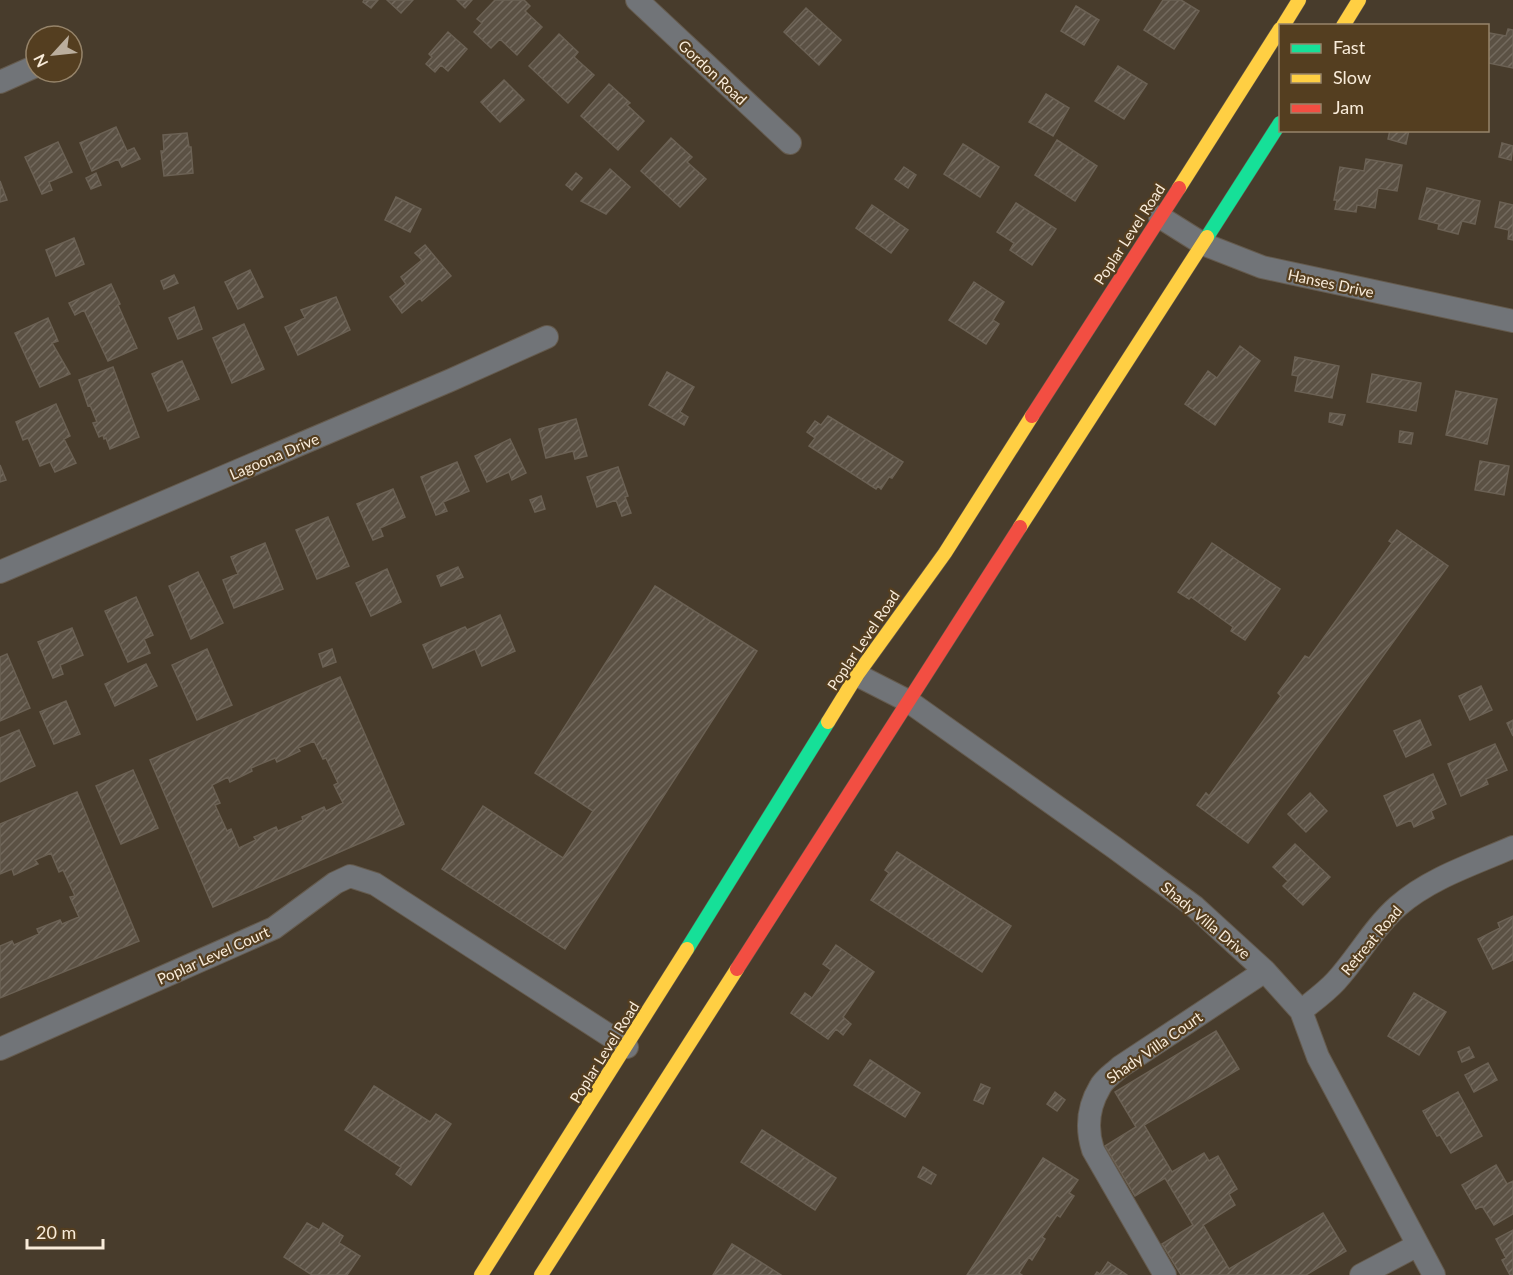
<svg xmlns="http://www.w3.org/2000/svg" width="1513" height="1275" viewBox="0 0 1513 1275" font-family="Lato,sans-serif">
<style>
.building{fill:url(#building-hatch);stroke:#6b6154;stroke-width:1.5;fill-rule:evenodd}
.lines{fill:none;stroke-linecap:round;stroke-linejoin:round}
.street-casing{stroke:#655b4e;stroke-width:24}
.fast-casing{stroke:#655b4e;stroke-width:15}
.slow-casing{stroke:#655b4e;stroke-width:15}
.jam-casing{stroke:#655b4e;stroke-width:15}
.street{stroke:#717478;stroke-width:22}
.fast{stroke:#16e098;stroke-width:14}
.slow{stroke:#ffcf43;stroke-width:14}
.jam{stroke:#f24e42;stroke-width:14}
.labels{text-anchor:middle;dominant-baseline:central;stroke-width:4.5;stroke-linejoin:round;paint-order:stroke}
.street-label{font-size:15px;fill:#f9ecda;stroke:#543e20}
</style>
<defs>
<pattern id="building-hatch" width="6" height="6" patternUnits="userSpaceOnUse" patternTransform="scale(1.5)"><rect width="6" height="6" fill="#5b5144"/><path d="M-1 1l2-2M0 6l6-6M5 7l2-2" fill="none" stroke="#736a5e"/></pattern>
</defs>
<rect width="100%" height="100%" fill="#483c2c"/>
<path class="building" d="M364 0H378L371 8 363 2Z
M387 0H413L401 13Z
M457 0H472L465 8Z
M495 0H524L530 6 525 11 542 27 517 55 500 39 491 48 474 32 482 23 477 19Z
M1163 0H1181L1199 11 1174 49 1144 30Z
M1076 6 1099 20 1084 45 1061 31Z
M806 8 841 40 819 65 784 32Z
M1508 29 1513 30V68L1488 63 1489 33 1506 36Z
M448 32 467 49 448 71 441 65 435 72 426 64 432 57 429 54Z
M559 34 578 52 574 57 594 75 568 103 529 66Z
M1118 66 1147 84 1124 119 1095 101Z
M504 80 524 100 500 122 481 102Z
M609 84 630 103 627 105 644 121 618 150 581 116Z
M1046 94 1069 108 1053 136 1029 122Z
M116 127 127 151 134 148 140 159 122 167 118 159 92 171 80 143Z
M1390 130H1409L1406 144 1388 139Z
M187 133 189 147H191L193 173 164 176 161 151H164L163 135Z
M671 138 692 157 687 162 706 179 680 207 641 171Z
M1057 140 1097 166 1075 201 1035 175Z
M58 142 72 172 49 182 52 190 42 194 25 157Z
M1502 143 1513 146 1511 160 1499 157Z
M963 144 999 167 980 197 944 174Z
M1366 159 1402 165 1397 191 1378 188 1375 208 1357 205 1356 212 1335 209 1337 200H1334L1340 167 1364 171Z
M904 167 916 175 908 188 895 179Z
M610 169 630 187 606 214 581 201Z
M96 173 101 185 91 189 86 178Z
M576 173 582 178 572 190 566 185Z
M0 181 7 200 0 202Z
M1427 188 1480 201 1475 224 1462 221 1458 234 1438 229 1439 224 1419 219Z
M396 197 421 209 410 232 385 220Z
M1500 202 1513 205V240L1508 239 1509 230 1495 227Z
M1016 203 1056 229 1032 265 1010 250 1014 243 997 232Z
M872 205 908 230 891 253 856 228Z
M74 238 84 264 56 276 46 250Z
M425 245 451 276 422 301 420 298 402 313 390 297 406 284 401 277 422 260 415 253Z
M250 270 263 297 238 309 225 282Z
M174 275 178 283 164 289 161 281Z
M974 282 1004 302 993 320 999 324 986 344 949 320Z
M111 284 120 304 118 305 137 348 108 361 84 310 75 315 69 303Z
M336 297 350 330 298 355 285 327 305 318 301 310Z
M194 307 202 329 178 339 169 318Z
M48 318 58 341 52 343 70 374 40 387 15 333Z
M244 324 264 369 232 383 213 338Z
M1240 346 1260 361 1215 425 1185 404 1208 371 1217 378Z
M1295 357 1339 366 1332 398 1295 391 1298 376 1292 375Z
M182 361 199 399 168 411 152 374Z
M113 367 139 437 110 449 106 438 104 439 103 435 99 437 93 423 97 422 90 405 88 406 79 380Z
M667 372 694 387 680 412 688 417 684 425 649 405Z
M1372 374 1421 383 1416 411 1367 402Z
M1456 391 1497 399 1487 444 1446 435Z
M56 404 70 436 64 439 76 463 55 472 50 462 40 466 28 438 23 440 16 422Z
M1330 413 1345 415 1342 425 1329 422Z
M828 416 903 462 892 478 889 477 881 489 878 486 876 489 809 446 815 438 807 432 815 421 821 425Z
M576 419 587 456 575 459 573 451 546 458 539 429Z
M1400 431 1413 433 1411 444 1399 442Z
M510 439 526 473 512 480 509 472 487 482 475 456Z
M1480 461 1509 466 1504 495 1475 490Z
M457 462 469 491 443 502 447 511 436 515 421 477Z
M0 465 6 480 0 482Z
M618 467 628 496 625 497 631 513 622 516 616 500 597 507 587 477Z
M393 489 405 517 380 528 383 536 373 540 357 504Z
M541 496 545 509 535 512 530 500Z
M328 517 349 566 317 579 296 530Z
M1397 530 1448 566 1248 843 1197 805 1206 793 1209 796 1281 696 1278 693 1305 656 1309 658 1392 543 1389 541Z
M265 543 283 589 234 608 223 580 238 574 231 557Z
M1212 543 1280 589 1245 640 1231 631 1233 627 1191 597 1189 599 1178 592Z
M458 567 463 577 441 586 437 576Z
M387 569 401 602 371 616 356 583Z
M198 572 223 623 191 639 169 586Z
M655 586 757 651 565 949 442 869 483 806 563 858 593 811 535 773Z
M136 597 153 635 144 639 150 653 128 662 105 611Z
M500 615 515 651 482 666 475 649 433 668 423 645 465 627 467 630Z
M72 628 83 655 60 665 63 674 53 678 38 642Z
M207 649 232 705 197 720 172 665Z
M332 649 336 662 323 667 319 654Z
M7 654 30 708 0 721V657Z
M146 664 157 686 115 706 105 684Z
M340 677 404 824 213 907 150 760ZM314 741 323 759 326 758 338 783 334 785 343 803 326 811 324 807 302 817 303 820 278 831 276 827 254 837 256 840 239 848 231 829 227 831 215 805 220 803 212 785 228 777 230 782 252 771 251 768 275 758 277 762 300 751 298 748Z
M1481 686 1492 710 1470 720 1459 696Z
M66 701 80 734 54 744 40 712Z
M1420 720 1431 745 1406 757 1394 731Z
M1513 720V736L1507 723Z
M19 730 35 766 0 782V738Z
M1495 744 1507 770 1486 779 1488 784 1461 796 1448 764Z
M133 770 158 828 121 844 96 786Z
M1433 774 1446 804 1431 811 1434 818 1414 827 1411 820 1397 826 1384 796Z
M77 792 139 941 0 998V946L12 941 14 945 39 934 37 929 60 920 62 924 79 917 70 897 75 896 63 870 59 872 51 853 35 860 38 864 14 875 12 869 0 874V824Z
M1310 793 1327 811 1306 832 1288 814Z
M1295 844 1330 877 1303 905 1283 886 1288 881 1273 867Z
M897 852 1011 926 982 972 871 900 889 873 885 870Z
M1513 916V960L1493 969 1478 939 1500 928 1498 923Z
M836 945 874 972 843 1017 851 1024 843 1035 836 1029 828 1039 791 1013 805 993 812 998 831 970 823 964Z
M1414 993 1446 1012 1419 1055 1388 1036Z
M1216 1031 1239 1069 1144 1125 1172 1172 1204 1153 1209 1161 1218 1156 1237 1189 1229 1194 1235 1205 1203 1225 1229 1269 1323 1213 1346 1251 1306 1275H1181L1162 1244 1193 1225 1165 1178 1135 1196 1105 1146 1136 1127 1115 1092Z
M1469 1047 1474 1057 1462 1062 1458 1052Z
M870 1060 920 1093 905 1117 854 1085Z
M1488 1063 1497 1080 1474 1092 1465 1075Z
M981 1084 990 1088 983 1104 974 1100Z
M374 1086 430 1122 436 1114 451 1124 411 1185 396 1174 401 1167 345 1130Z
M1055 1092 1065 1100 1057 1111 1047 1104Z
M1458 1092 1482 1136 1451 1153 1440 1135 1437 1136 1423 1111Z
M762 1130 836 1178 815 1210 741 1162Z
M1043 1158 1078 1180 1069 1193 1074 1196 1060 1217 1057 1215 1042 1237 1045 1239 1032 1260 1029 1257 1019 1273 1022 1275H967Z
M1496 1165 1507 1184 1513 1181V1214L1494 1225 1482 1206 1476 1209 1462 1185Z
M923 1167 936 1175 931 1184 918 1177Z
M307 1223 319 1230 323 1223 343 1236 339 1243 360 1256 347 1275H312L284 1257Z
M1513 1230V1275H1510L1502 1260 1506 1258 1496 1239Z
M732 1244 781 1275H713Z
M1108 1262 1127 1275H1095L1097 1272 1100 1274Z"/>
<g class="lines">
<defs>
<path id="street" d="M637 0 790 143
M0 82 36 66
M1160 217 1203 244 1262 267 1513 321
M0 572 451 380 547 337
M857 675 908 701 1115 848 1195 907 1265 971 1301 1011 1318 1057 1434 1275
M1301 1011C1312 1002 1326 992 1336 981 1358 957 1373 928 1398 906 1430 878 1474 864 1513 847
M0 1049 274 928 335 883 350 876 375 884 627 1047
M1165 1275 1093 1150C1086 1128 1088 1107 1100 1087 1104 1079 1114 1073 1120 1067L1265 971
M1361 1275 1418 1245"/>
<path id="fast" d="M1207 237 1280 123
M687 949 828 722"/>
<path id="slow" d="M1283 26 1299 0
M1343 26 1359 0
M1179 188 1280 29
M1020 527 1207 237
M828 722 857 675 945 553 1032 416
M481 1275 687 949
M541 1275 737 969"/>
<path id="jam" d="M1032 416 1179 188
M737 969 1020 527"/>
</defs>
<use href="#street" class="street-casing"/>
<use href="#fast" class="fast-casing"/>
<use href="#slow" class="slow-casing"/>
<use href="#jam" class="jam-casing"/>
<use href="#street" class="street"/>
<use href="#fast" class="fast"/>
<use href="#slow" class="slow"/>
<use href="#jam" class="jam"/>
</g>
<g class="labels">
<g class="street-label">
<text transform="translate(713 72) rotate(43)">Gordon Road</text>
<text transform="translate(1129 234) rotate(-57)">Poplar Level Road</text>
<text transform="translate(1331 283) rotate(12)">Hanses Drive</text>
<text transform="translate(274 456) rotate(-23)">Lagoona Drive</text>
<text transform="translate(863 640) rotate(-56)">Poplar Level Road</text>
<text transform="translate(1206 920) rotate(40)">Shady Villa Drive</text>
<text transform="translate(1371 940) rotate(-50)">Retreat Road</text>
<text transform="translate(213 955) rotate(-24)">Poplar Level Court</text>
<text transform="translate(1154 1047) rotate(-35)">Shady Villa Court</text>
<text transform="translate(604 1052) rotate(-58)">Poplar Level Road</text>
</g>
</g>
<rect x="1279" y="24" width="210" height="108" fill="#543e20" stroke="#96846a" stroke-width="1.5"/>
<rect x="1291" y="44" width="30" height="9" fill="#16e098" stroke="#96846a" stroke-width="1.5"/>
<text x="1333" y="54" font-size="18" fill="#f9ecda">Fast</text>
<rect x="1291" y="74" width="30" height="9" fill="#ffcf43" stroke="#96846a" stroke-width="1.5"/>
<text x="1333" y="84" font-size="18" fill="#f9ecda">Slow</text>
<rect x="1291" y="104" width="30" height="9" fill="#f24e42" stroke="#96846a" stroke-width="1.5"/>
<text x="1333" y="114" font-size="18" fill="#f9ecda">Jam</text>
<g transform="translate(54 54) rotate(243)"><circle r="28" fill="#543e20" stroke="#96846a" stroke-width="1.5"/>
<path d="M0-4.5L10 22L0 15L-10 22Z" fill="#bbae9d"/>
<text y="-9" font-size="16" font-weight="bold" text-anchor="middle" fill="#f9ecda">N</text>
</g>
<path d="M27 1239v9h76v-9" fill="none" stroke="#f9ecda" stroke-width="3"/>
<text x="36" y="1239" font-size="18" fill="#f9ecda" stroke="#543e20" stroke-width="4.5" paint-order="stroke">20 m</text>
</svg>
